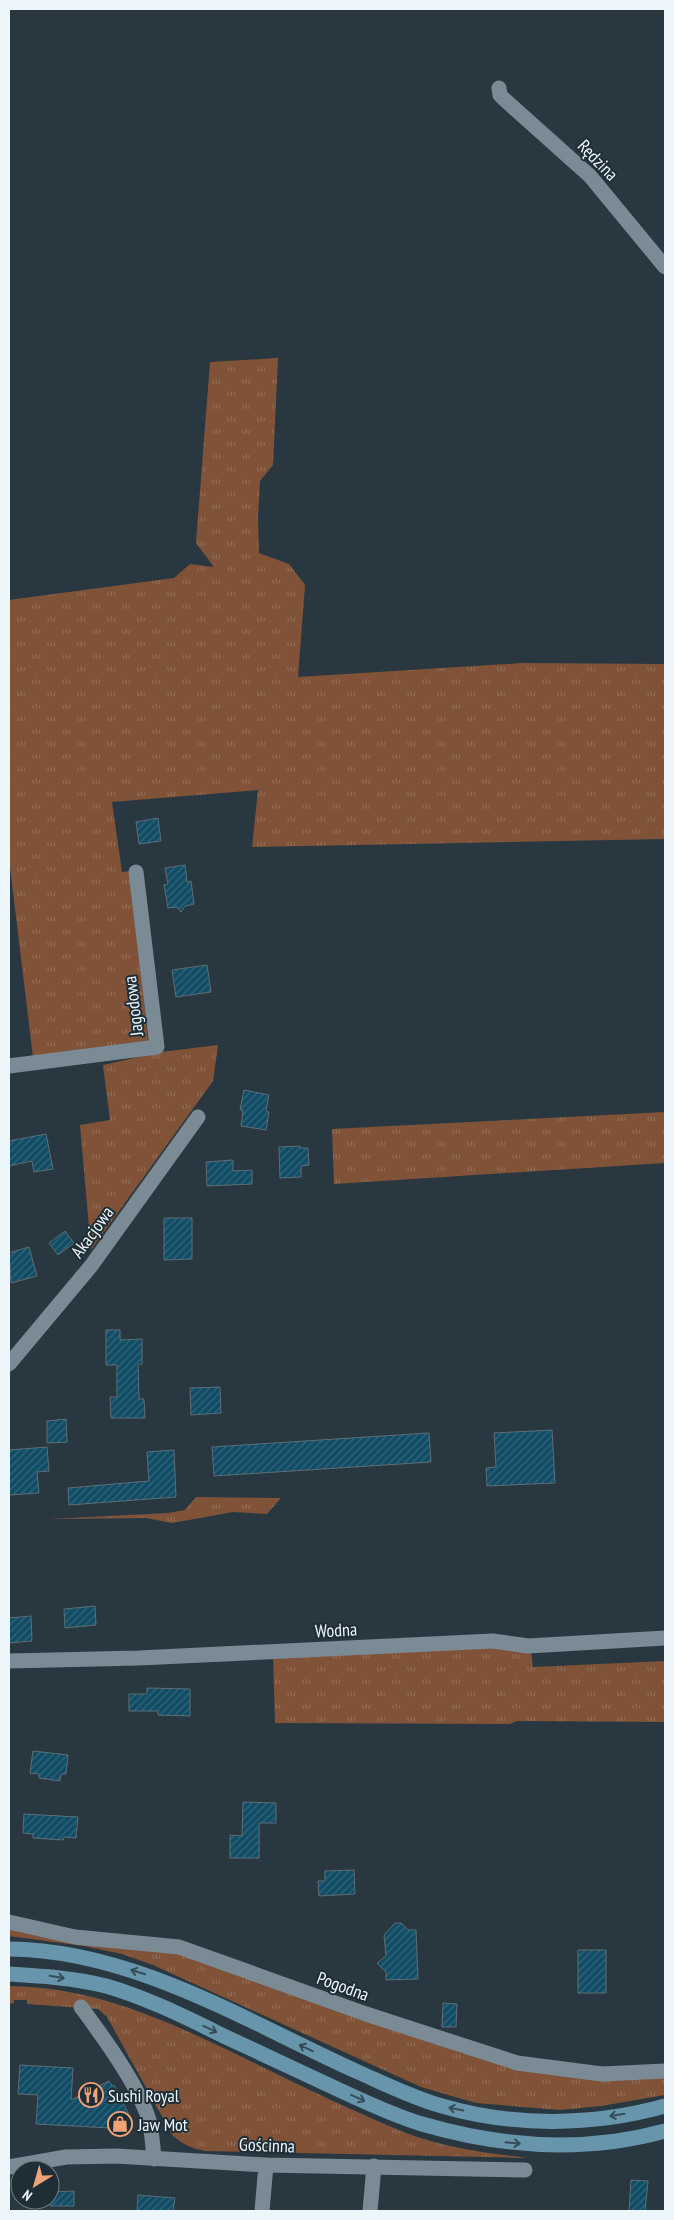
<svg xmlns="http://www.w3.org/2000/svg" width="674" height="2220" viewBox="0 0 674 2220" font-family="'PT Sans Narrow',sans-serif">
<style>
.grass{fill:url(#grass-tufts)}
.building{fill:url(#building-hatch);stroke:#5d6e77}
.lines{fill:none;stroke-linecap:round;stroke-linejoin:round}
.minor{stroke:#7a8b95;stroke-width:15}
.secondary{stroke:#6795ab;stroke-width:15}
.oneway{stroke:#354d59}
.labels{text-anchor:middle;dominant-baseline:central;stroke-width:4;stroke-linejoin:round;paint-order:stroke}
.street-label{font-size:18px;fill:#ecf6fb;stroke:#1f2e36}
.poi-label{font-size:18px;fill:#ecf6fb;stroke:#1f2e36;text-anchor:start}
</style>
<defs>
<pattern id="grass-tufts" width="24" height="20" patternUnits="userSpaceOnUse" patternTransform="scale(1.25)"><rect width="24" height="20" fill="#805238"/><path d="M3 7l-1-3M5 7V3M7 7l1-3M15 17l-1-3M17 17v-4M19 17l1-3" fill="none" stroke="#926c56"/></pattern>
<pattern id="building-hatch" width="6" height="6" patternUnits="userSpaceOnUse" patternTransform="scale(1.25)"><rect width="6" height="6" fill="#114c65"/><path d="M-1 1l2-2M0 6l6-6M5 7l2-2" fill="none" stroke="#34667c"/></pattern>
</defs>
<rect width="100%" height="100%" fill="#293840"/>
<path class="grass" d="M278 358 273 465 260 481 258 518 259 553 289 564 305 585 298 677 522 663 665 664V839L252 847 258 790 112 802 122 872 131 871 148 1042 33 1057 9 859V600L174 578 190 564 214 567 196 543 210 362Z
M218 1045 213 1081 91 1250 80 1125 110 1120 103 1065 161 1052Z
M665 1112V1163L334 1184 332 1129Z
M196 1497 281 1498 267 1514 233 1512 172 1523 146 1518 50 1519 168 1513 185 1510Z
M530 1642 533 1667 665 1661V1722L517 1721 510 1724 275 1723 273 1655Z
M9 1927 180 1951 515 2066 665 2076V2095L601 2106 560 2110 476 2103 421 2087 153 1965 122 1954 84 1946 9 1936Z
M9 1986C94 1987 163 2019 238 2055 293 2082 349 2110 406 2133 446 2148 486 2153 528 2158L205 2151C191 2148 184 2145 173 2136L107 2017 98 2009 27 2004V2000H14V2003L9 2004Z"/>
<path class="building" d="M158 818 161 841 139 844 136 822Z
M185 865 187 882 191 881 194 904 185 906 181 912 177 907 168 908 164 885 168 884 165 868Z
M207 965 211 992 176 997 172 970Z
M244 1090 269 1095 266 1111 269 1112 266 1130 241 1126 243 1110H240Z
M46 1134 53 1169 34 1172 32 1161 9 1166V1141Z
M300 1146V1148H308L309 1165 301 1166V1177L280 1178 279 1147Z
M233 1160V1171L252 1170V1184L207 1186 206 1162Z
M164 1218H192V1259L164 1260Z
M65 1231 74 1243 58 1255 49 1243Z
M29 1247 37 1276 11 1283 9 1253Z
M106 1330H120V1340L142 1339V1364L138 1365 139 1399H144L145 1418H111L110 1397H117V1365H106Z
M220 1387 221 1413 191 1415 190 1388Z
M66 1419 67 1442 47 1443V1421Z
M552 1430 555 1483 487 1486 486 1468 496 1467 494 1433Z
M429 1433 431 1462 214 1476 212 1447Z
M47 1447 49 1471 37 1472 39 1493 9 1495V1450Z
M174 1450 176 1497 69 1505 68 1488 149 1481 147 1452Z
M95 1606 96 1625 65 1628 64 1609Z
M31 1616 32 1641 9 1643V1618Z
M147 1688 190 1689V1716L158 1715V1711H129V1694H147Z
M33 1751 68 1755 66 1774H61L60 1781 39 1778V1774L30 1773Z
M243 1802 276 1803V1823H259V1858H230V1835L242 1836Z
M24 1814 78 1817 76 1838 64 1837 63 1840 33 1838V1834L23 1833Z
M354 1870 355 1894 319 1896 318 1881H325V1871Z
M395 1923H401L408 1930H416L418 1979 386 1980V1972L377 1963 386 1956 384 1935Z
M578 1950H606V1993H578Z
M443 2003 457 2004 456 2027H442Z
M20 2065 73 2068 71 2100 109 2081 112 2086 114 2085 132 2121 128 2129 36 2124 38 2095 18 2094Z
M631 2180 648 2181 645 2211H629Z
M74 2191V2206H50V2192Z
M138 2195 175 2198 173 2211H137Z"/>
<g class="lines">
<path class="minor" d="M499 88 500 95 504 99 590 176 665 267
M9 1066 157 1047 136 872
M9 1364 91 1266 198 1117
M9 1661 139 1658 493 1641 528 1646 665 1638
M9 1922 75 1937 179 1947 366 2014 517 2063 602 2074 665 2071
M81 2007C103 2037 138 2084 149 2120 152 2132 153 2146 154 2159
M9 2167 66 2157 116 2156 266 2165 525 2170
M262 2211 266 2165
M370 2211 374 2166"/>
<path class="secondary" d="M9 1949C134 1950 247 2022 358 2072 385 2084 413 2098 442 2106 514 2127 593 2126 665 2106
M9 1974C42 1976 74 1978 106 1986 148 1998 189 2019 228 2038 264 2055 299 2071 335 2088 363 2101 392 2115 422 2124 501 2147 585 2153 665 2131"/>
</g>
<defs><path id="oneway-shaft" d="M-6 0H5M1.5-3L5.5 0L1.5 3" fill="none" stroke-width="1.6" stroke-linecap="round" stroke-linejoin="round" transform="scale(1.25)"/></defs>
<g class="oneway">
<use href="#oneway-shaft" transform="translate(138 1972) rotate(-163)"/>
<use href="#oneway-shaft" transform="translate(57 1977) rotate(9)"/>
<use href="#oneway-shaft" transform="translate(210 2029) rotate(25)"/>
<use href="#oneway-shaft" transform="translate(306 2048) rotate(-155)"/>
<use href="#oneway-shaft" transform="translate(358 2098) rotate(25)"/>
<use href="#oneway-shaft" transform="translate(456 2109) rotate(-168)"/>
<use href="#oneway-shaft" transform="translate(617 2115) rotate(171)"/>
<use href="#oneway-shaft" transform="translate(513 2143) rotate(6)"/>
</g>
<defs>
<symbol id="restaurant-ring" viewBox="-11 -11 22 22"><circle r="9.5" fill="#1f2e36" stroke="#efa377" stroke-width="1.5"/><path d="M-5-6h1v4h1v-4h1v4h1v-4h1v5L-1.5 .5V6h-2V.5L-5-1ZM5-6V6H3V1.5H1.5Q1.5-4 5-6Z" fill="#efa377"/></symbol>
<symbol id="shop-ring" viewBox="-11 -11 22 22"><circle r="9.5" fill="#1f2e36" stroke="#efa377" stroke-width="1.5"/><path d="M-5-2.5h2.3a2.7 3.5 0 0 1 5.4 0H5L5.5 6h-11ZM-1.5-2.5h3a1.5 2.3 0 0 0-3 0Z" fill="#efa377"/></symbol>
</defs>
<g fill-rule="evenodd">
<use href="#restaurant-ring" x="77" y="2081" width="28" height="28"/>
<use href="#shop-ring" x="106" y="2110" width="28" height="28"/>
</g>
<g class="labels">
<g class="street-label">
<text transform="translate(598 160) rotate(46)">Rędzina</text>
<text transform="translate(133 1006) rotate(-97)">Jagodowa</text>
<text transform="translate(92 1232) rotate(-54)">Akacjowa</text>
<text transform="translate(336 1630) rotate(-3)">Wodna</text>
<text transform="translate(343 1986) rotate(20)">Pogodna</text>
<text transform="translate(267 2145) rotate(2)">Gościnna</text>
</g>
<g class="poi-label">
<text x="108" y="2095">Sushi Royal</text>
<text x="138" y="2124">Jaw Mot</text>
</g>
</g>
<rect width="674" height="2220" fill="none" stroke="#ecf6fb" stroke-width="20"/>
<g transform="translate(35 2185) rotate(217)"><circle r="24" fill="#1f2e36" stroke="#717e85"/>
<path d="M0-4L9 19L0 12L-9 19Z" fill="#efa377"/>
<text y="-8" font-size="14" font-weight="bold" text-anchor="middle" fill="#ecf6fb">N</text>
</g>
</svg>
